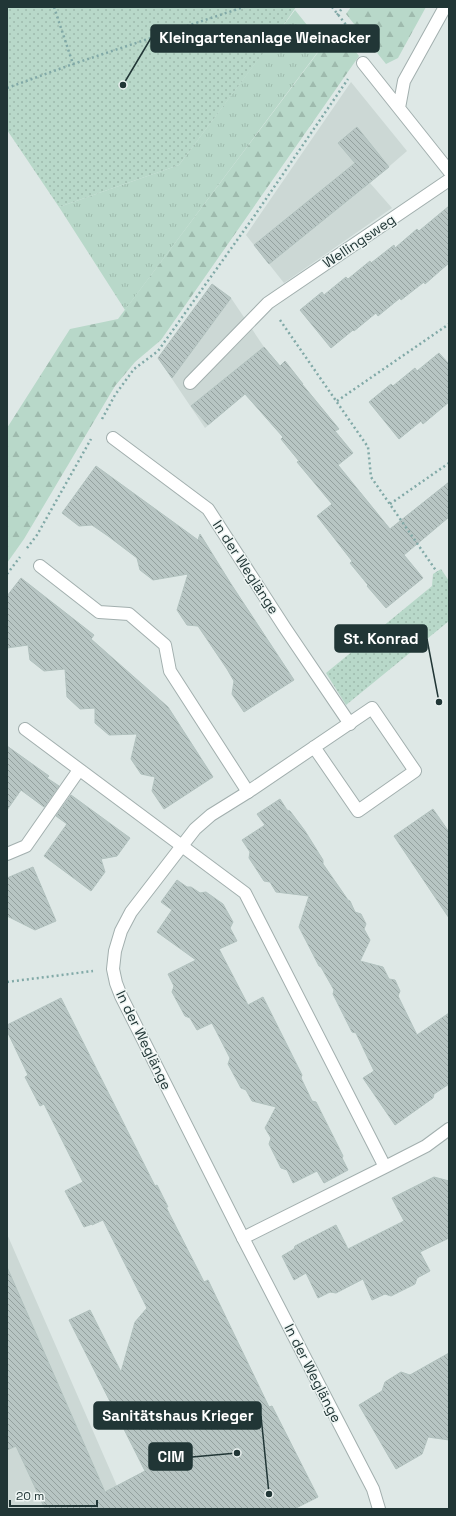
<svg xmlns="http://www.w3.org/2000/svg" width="456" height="1516" viewBox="0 0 456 1516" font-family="'Space Grotesk',sans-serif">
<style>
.built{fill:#ccd8d5}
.grass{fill:url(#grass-tufts)}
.forest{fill:url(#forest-firs)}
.park{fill:url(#park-dots)}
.building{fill:url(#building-back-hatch);stroke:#b1c1be}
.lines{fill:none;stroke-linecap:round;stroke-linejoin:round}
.service-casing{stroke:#a2afae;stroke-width:14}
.minor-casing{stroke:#a2afae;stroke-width:14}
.path{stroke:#81a9a7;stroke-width:2.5;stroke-dasharray:2 3;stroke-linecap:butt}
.service{stroke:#fff;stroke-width:12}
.minor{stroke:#fff;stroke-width:12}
.labels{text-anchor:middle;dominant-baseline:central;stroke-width:3;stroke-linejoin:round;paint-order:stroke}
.street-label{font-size:14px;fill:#213636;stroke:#eef5f3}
.leader{fill:none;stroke:#213636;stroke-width:1.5}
.callout-dot{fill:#213636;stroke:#eef5f3;stroke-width:1.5}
.callout{fill:#213636;stroke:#213636;stroke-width:1.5}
.callout-label{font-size:15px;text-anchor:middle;font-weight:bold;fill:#fff}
</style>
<defs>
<pattern id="grass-tufts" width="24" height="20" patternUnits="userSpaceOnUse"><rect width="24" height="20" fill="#b8d8c9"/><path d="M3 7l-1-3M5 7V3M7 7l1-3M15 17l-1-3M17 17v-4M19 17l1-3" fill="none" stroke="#9ebaad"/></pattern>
<pattern id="forest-firs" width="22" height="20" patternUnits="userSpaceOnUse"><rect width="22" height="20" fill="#b8d8c9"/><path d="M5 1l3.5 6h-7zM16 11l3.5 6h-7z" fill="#9ebaad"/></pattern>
<pattern id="park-dots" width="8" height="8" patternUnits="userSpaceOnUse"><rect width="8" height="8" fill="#b8d8c9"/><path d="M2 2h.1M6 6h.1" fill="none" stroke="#9ebaad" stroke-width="1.8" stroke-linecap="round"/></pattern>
<pattern id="building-back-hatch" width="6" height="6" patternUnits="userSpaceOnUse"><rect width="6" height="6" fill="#b7c5c3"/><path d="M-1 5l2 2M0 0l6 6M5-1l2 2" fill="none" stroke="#94a19f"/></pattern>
</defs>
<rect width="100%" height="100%" fill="#dee8e6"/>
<path class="built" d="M351 82 407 151 370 183 392 208 284 283 246 235Z
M231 298 264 347 249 391 205 428 158 358Z
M7 1234 117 1486 128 1509H7Z"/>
<path class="grass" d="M295 10 323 45 125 310 59 207 179 165Z"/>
<path class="forest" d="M351 7H426L398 58 386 64 346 14Z
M337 27 359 56 161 340 135 362 115 386 24 539 7 563V428L70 329 118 319Z"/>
<path class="park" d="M7 7H296L276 36 179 165 59 207 7 130Z
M441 569 449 581V621L346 705 326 673 432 586 433 574Z"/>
<path class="building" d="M357 127 389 167 269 264 254 245 355 163 338 143Z
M449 206V263L425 284 424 282 401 300 400 298 378 316 376 313 354 331 353 330 331 348 300 310 322 292 324 295 346 277 348 279 370 261 371 263 394 245 395 248 417 229 419 231Z
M212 284 231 298 172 378 158 358Z
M264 347 280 366 285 361 303 384H302L339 429 335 431 353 453 338 465 390 529 449 482V517L404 555 423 578 386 608 367 586 368 585 350 563 352 561 317 516 332 504 297 462 299 461 281 439 283 437 245 394 208 425 191 406Z
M439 353 449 364V402L423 424 421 421 399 439 369 402 391 384 393 386 415 368 417 371Z
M96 466 198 540 200 534 231 584 294 680 244 712 232 694 234 681 227 669 198 626 187 625 177 610 188 574 153 580 140 570 137 558 108 536 92 525 79 526 62 513Z
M21 578 94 635 91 639 168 707 213 777 164 809 152 791 155 777 141 774 131 759 137 734 109 735 95 723V708L80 709 67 697 65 669 44 671 30 660 28 645 7 648V596Z
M7 746 49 776 47 778 59 786 44 807 21 790 7 810Z
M71 795 130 838 117 856 101 859 105 872 91 891 44 856 67 824 56 816Z
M280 799 287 810 290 811 305 831 323 860V864L348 900 350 901 355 912 361 914 366 924 364 929 370 940 360 961 383 967 389 979 395 980 400 991 398 996 417 1035 449 1013V1084L434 1094 433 1098 395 1125 363 1078 374 1071 356 1033 352 1032 333 994 334 990 321 967 319 966 299 927 309 896 276 892 270 882 264 881 249 858 250 852 242 840 265 825 257 814Z
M433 809 449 832V918L394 836Z
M33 867 56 921 35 930 7 916V878Z
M177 880 187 887H191L200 893 206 892 223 904 233 922 230 928 237 941 219 949 248 1005 263 997 302 1075 301 1078 312 1101 316 1102 343 1156 342 1158 348 1170 324 1183 317 1171 293 1183 287 1170 281 1168 269 1144 271 1138 265 1128 276 1107 252 1101 246 1090 241 1088 228 1064 230 1058 212 1023 197 1030 190 1018 185 1016 172 992 174 986 168 974 196 960 157 932 172 910 161 902Z
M61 998 155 1186 157 1185 168 1207H166L204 1282 208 1280 269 1407 272 1406 318 1497 294 1509H45L16 1446 7 1450V1267L105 1492 145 1471 69 1320 90 1310 121 1372 135 1322 147 1308 103 1220 92 1225V1224L84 1227 65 1191 83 1182 44 1104 40 1106 25 1077 28 1075 7 1031V1025Z
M434 1177 449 1181V1238L420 1252 430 1271 417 1278 415 1284 391 1296 385 1294 372 1300 363 1279 336 1293 330 1292 318 1298 306 1273 294 1280 282 1256 294 1249 295 1246 336 1225 348 1249 404 1221 392 1198Z
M449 1353V1440L428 1437 422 1454 396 1469 359 1405 382 1391 385 1382 401 1372 410 1375Z"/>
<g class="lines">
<defs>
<path id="service" d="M190 383 268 303 449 180
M113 438 208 509 285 628 350 724
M40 566 99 612 129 614 165 645 170 671 248 792
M25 729 245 893 385 1167
M7 854 26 846 79 770
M243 1238 385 1167 426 1146 449 1129"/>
<path id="minor" d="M363 63 449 171
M399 108 404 81 445 7
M314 747 358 811 415 771 372 708 248 792 211 815 195 829 131 912 121 931 115 951 113 969 116 983 121 996 243 1238 373 1489 379 1509"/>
</defs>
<use href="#service" class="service-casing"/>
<use href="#minor" class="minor-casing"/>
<path class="path" d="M54 7 73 64 244 7
M332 7 347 26 356 43
M337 15 343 7
M7 88 73 64
M280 320 368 447 371 477 437 572
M337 401 449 324
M102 419 115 395 134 369 158 351 255 215 348 79
M390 504 449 463
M27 548 37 535 91 439
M7 574 20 557
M7 982 93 971"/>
<use href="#service" class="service"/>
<use href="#minor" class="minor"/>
</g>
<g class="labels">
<g class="street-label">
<text transform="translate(359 241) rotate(-34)">Wellingsweg</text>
<text transform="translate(246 567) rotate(57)">In der Weglänge</text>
<text transform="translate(144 1040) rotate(64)">In der Weglänge</text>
<text transform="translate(313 1373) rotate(63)">In der Weglänge</text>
</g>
</g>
<path class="leader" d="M123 85L151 38M439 702L427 639M269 1494L261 1416M237 1453L192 1457"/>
<g class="callout-dot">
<circle cx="123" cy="85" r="4"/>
<circle cx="439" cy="702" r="4"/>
<circle cx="269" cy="1494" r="4"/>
<circle cx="237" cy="1453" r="4"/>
</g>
<g class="callout">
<rect x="151" y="25" width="228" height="27" rx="4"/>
<rect x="335" y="625" width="92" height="27" rx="4"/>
<rect x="94" y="1402" width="167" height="27" rx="4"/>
<rect x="149" y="1443" width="43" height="27" rx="4"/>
</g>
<g class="callout-label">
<text x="265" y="43">Kleingartenanlage Weinacker</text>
<text x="381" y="644">St. Konrad</text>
<text x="178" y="1421">Sanitätshaus Krieger</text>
<text x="171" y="1462">CIM</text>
</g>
<rect width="456" height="1516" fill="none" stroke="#213636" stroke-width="16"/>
<path d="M10 1500v6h87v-6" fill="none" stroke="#213636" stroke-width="2"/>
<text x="16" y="1500" font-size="12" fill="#213636" stroke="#eef5f3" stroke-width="3" paint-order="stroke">20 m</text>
</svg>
